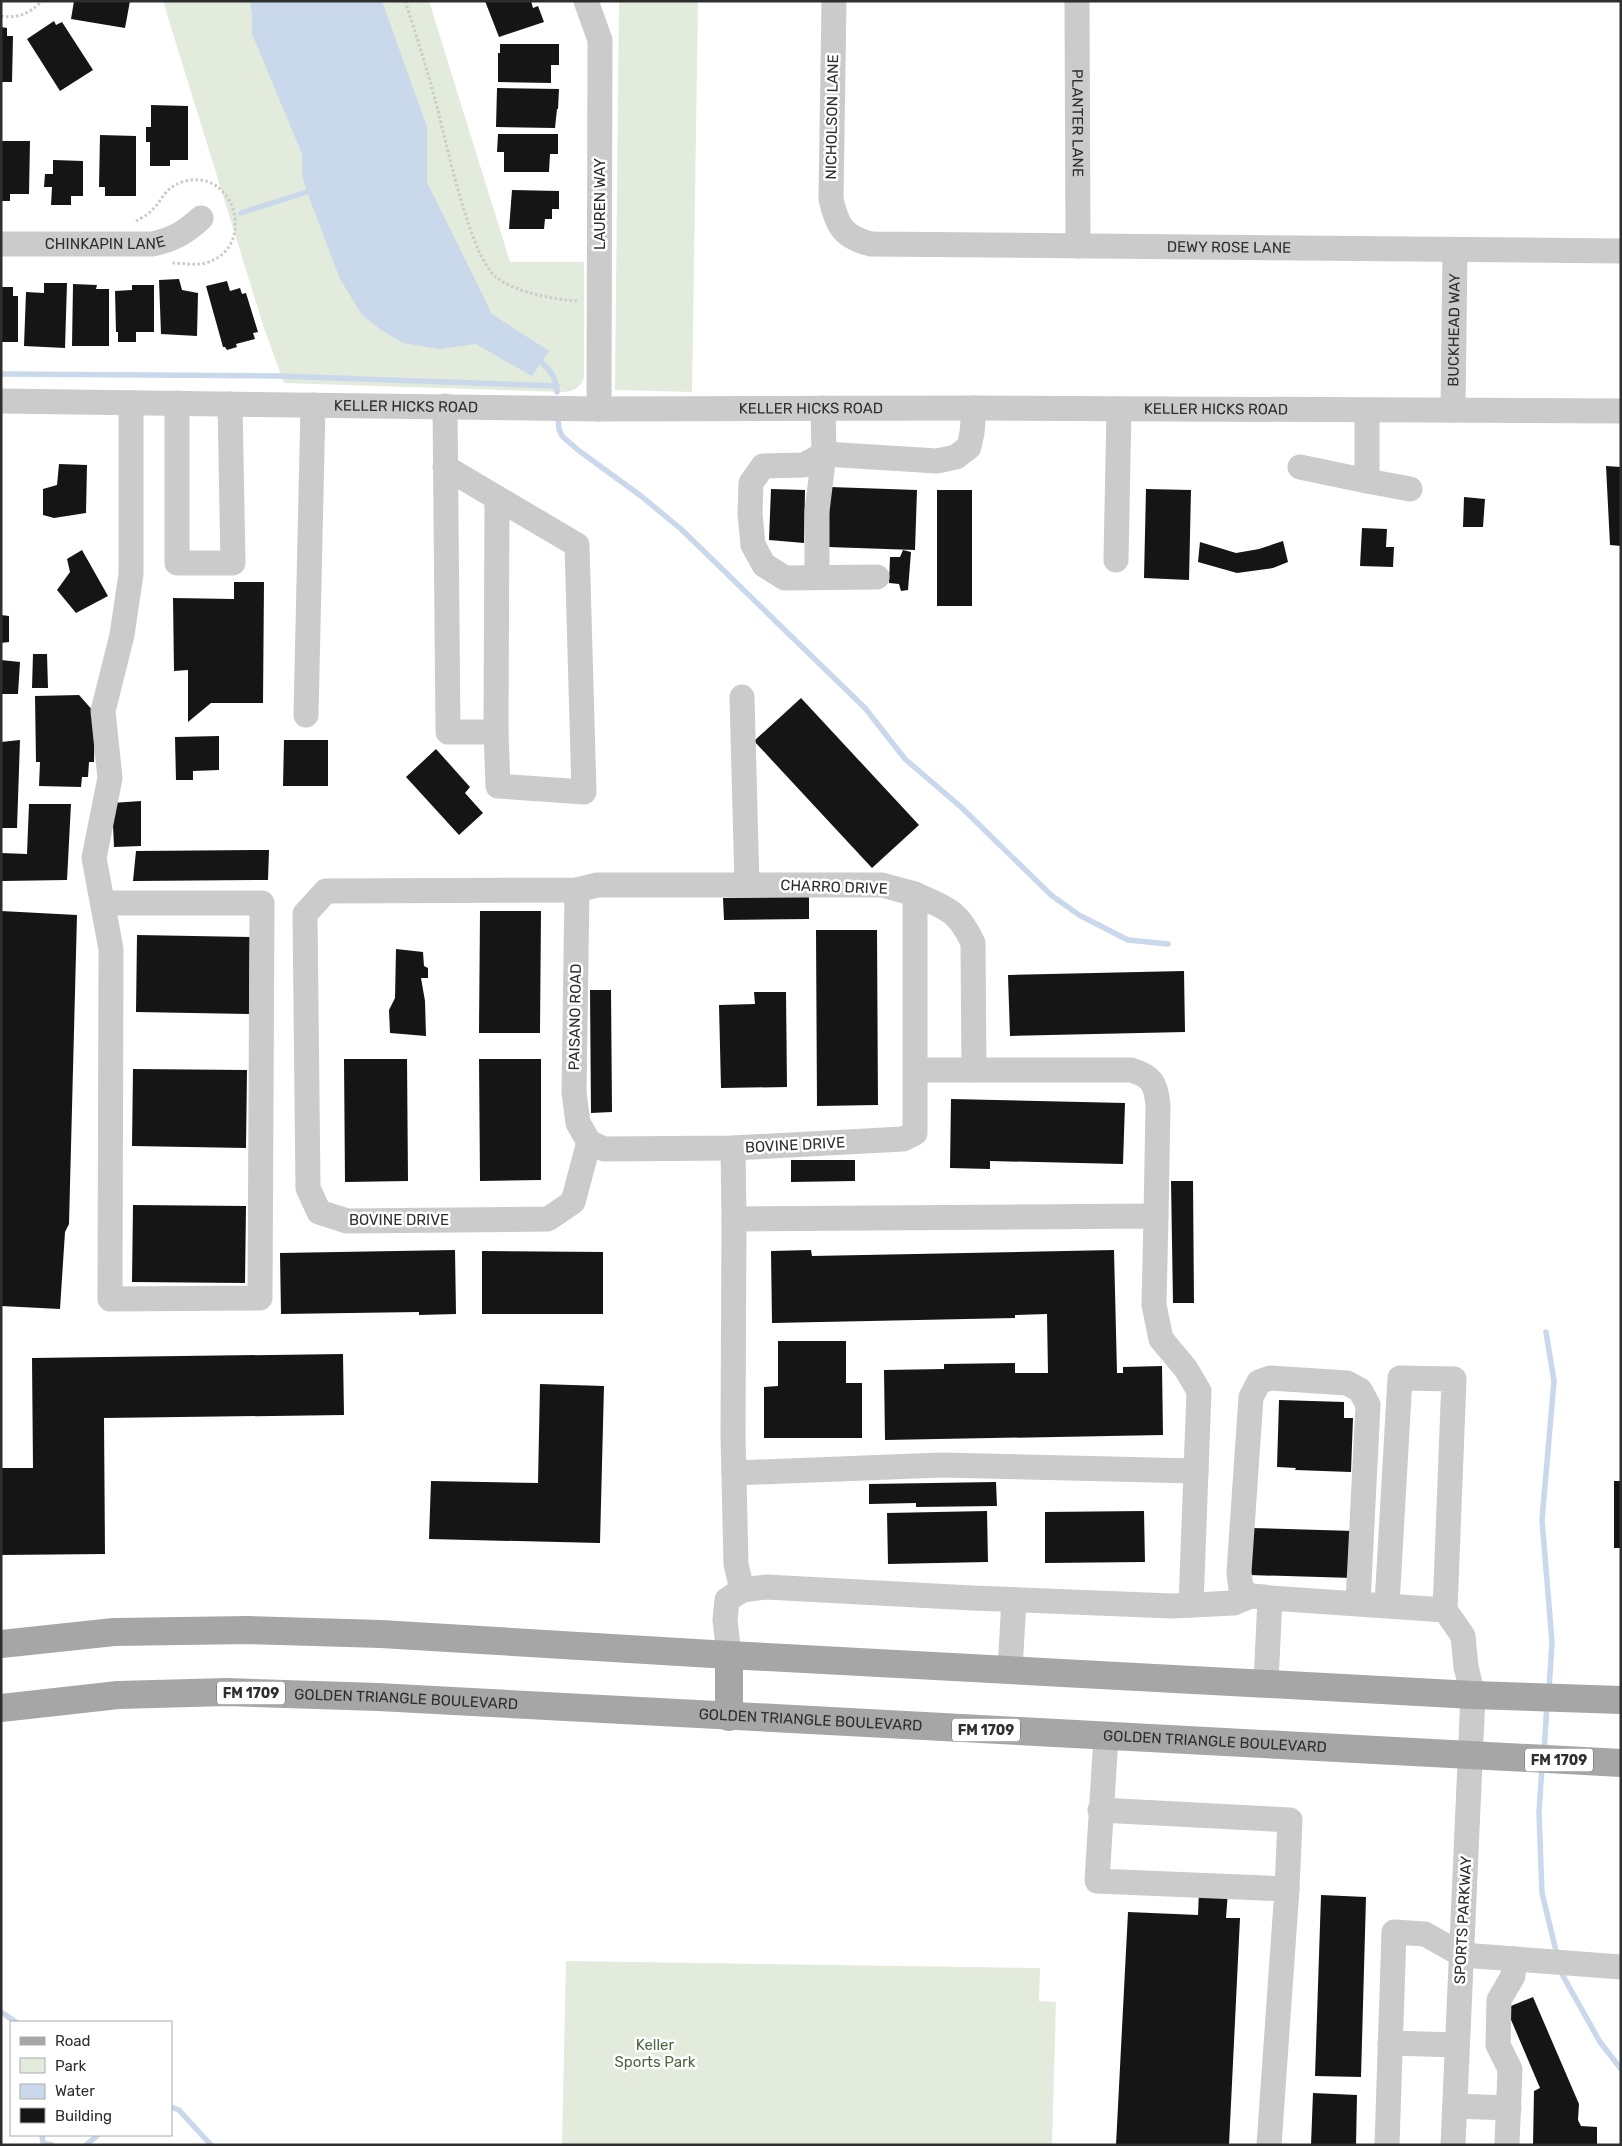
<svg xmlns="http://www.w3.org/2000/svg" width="1622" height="2146" viewBox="0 0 1622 2146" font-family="Rubik,sans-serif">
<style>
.green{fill:#e2ebdc}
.water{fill:#c9d8ea}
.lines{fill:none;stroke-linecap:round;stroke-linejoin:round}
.stream{stroke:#c9d8ea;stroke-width:5.5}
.building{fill:#151515}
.path{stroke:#cbcbcb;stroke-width:3;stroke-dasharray:2.5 2.5;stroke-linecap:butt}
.minor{stroke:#cbcbcb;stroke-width:25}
.major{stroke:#a6a6a6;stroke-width:28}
.labels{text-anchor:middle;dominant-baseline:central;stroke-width:5;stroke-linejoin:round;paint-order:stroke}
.shield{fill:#fff;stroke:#6d6d6d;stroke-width:1}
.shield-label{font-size:14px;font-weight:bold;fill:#2e2e2e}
.street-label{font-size:15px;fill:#2e2e2e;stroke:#fff}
.park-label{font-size:15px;fill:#4a673e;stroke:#fff}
</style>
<rect width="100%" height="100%" fill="#fff"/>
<path class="green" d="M163 1H429L510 262H584V378C579 389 573 392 561 392L284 383 263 325Z
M619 1H698L692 392 615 390Z
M566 1961 1040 1968 1039 2001 1056 2002 1052 2145H562Z"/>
<path class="water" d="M250 1H382L427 127V182L492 314 549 351 532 376 476 344 440 349 403 343 381 330 362 315 340 279 307 192 302 175V154L252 34V14Z"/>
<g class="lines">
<path class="stream" d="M241 213 313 190
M535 358C549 367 556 376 557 392
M1 374 278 376 557 386
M558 416 559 429 562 436 578 450 641 496 681 529 865 708 905 759 961 807 1051 895 1079 915 1128 940 1168 944
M1546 1332 1554 1381 1542 1520 1552 1642 1549 1690
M1544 1753 1547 1704
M1542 1767 1539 1812 1542 1893 1557 1955
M1561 1969 1563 1976 1600 2042 1621 2069
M1 2012 16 2022
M171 2107 179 2110 211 2145
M42 2135 43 2143 52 2145
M86 2145 98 2135"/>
</g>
<path class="building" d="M74 1H130L125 28 71 19Z
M485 1H531L533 8 538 6 544 22 499 37Z
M54 21 56 25 62 22 93 70 60 91 27 39Z
M1 27 7 28V36H13L12 82H1Z
M500 44H559V65H551V83L498 82V53H500Z
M497 88 559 89 558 109H557L555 128 496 127Z
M151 105 188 106V160H170V166H150V142H146V127H151Z
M498 134H558V154H550L549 172H504V152H497Z
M100 135 136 136V196H105V187H99Z
M1 141H30L29 194H10V201H1Z
M53 160 83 161V196H71V205H51L52 187H44L45 174H53Z
M512 190 559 191V209H552V219H545L544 229H509Z
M179 279 182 290 198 293 197 336 161 334 159 280Z
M227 281 230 291 240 288 242 294 246 293 258 332 253 333 255 339 236 344 237 347 227 350 225 347H223L206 286Z
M44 283H67L65 348 24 346 26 292 44 293Z
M73 284 97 285 96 289H109V346H72Z
M132 285H154V332H136V342H118V332H116L115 291 132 290Z
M1 287H13V296H18V342H1Z
M59 464 87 465 86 513 54 518 43 515V489L57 485Z
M1606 466 1621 467V546L1610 545Z
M830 487 917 490 915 550 828 547Z
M771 489 805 490 804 543 769 540Z
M1146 489 1191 490 1189 580 1144 578Z
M937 490H972V606H937Z
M1464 497 1485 499 1483 527H1463Z
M1362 528 1387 529 1386 547H1394L1393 567 1360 566Z
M1283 541 1288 562 1273 568 1237 573 1198 562 1200 542 1236 553 1259 549Z
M82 550 108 596 76 613 57 590 70 572 67 559Z
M903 550 911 552 908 590 901 591 899 584 889 583 890 557H900Z
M234 582H264L263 703H211L188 722V670L174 671 173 598 234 599Z
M1 615 9 616V642L1 643Z
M33 654H47L48 688H32Z
M1 660 20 662 18 694H1Z
M79 695 95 713 94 762H89L88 777H82L81 787 39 786 40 762H36L35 696Z
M801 698 919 825 872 868 754 741Z
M219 736V770L193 771V780H176L175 737Z
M20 740 17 828H1V742Z
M284 740H328V786H283Z
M436 749 470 787 465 793 483 813 459 835 406 777Z
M141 801V846L114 847 112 803Z
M29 804H71L67 880 1 881V853L27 854Z
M269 850 268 880 133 881 136 851Z
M809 897V919L724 920 723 898Z
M1 911 77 915 69 1224 65 1232 60 1309 1 1306Z
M480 911H541L540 1033H479Z
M816 930H877L878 1105 817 1106Z
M137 935 250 937 249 1014 136 1012Z
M396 949 423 952 424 966 428 968V978H421L425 1001 426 1036 390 1033 389 1010 395 998Z
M1184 971 1185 1032 1010 1036 1008 975Z
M590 990H611L612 1112 591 1113Z
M754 992H786L787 1087 721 1088 719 1005 755 1004Z
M344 1059H407L408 1181 345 1182Z
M479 1059H541V1180L480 1181Z
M133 1069 247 1070 246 1148 132 1146Z
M951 1099 1125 1103 1123 1164 990 1161V1169L950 1168Z
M791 1160H855V1181L791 1182Z
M1171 1181H1193L1194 1303H1173Z
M133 1205 246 1206 245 1283 132 1282Z
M455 1250 456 1314 419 1315V1312L281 1314 280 1253Z
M811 1250 812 1256 1114 1250 1117 1373H1123V1367L1162 1366 1163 1435 885 1440 884 1370 944 1369V1364L1015 1363V1373H1048L1047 1314 1015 1315V1318L772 1323 771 1251Z
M482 1251 603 1252V1314H482Z
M778 1341H846V1383H862V1438H764V1387L778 1386Z
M343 1354 344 1415 104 1418 105 1554 1 1555V1468H33L32 1358Z
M540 1384 604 1386 600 1543 429 1539 431 1481 538 1483Z
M1279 1400 1344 1402V1418H1353L1351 1472 1295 1470 1296 1468 1277 1467Z
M1614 1481H1621V1548H1614Z
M996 1482 997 1506 916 1507V1503L869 1504V1484Z
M987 1511 988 1562 888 1564 887 1513Z
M1144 1511 1145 1562 1045 1563V1512Z
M1251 1528 1354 1531 1353 1578 1249 1575Z
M1199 1890 1228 1891 1226 1918H1240L1229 2145H1116L1128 1912 1198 1915Z
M1321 1895 1366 1897 1361 2077 1315 2076Z
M1533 1997 1579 2104 1578 2120 1581 2126 1597 2127V2145H1533L1534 2091 1540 2088 1506 2008Z
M1313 2093 1357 2095 1356 2145H1311Z"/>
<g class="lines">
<path class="path" d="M405 1C416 34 426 66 435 99 445 136 469 255 496 277 514 292 555 300 579 301
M1 16C18 19 30 13 42 1
M136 221C141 218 148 215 152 210 163 200 163 189 182 182 234 165 259 247 206 263 196 266 182 263 172 263"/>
<g class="minor">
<path d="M586 1 600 40 599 409"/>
<path id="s1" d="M834 1 831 199C837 226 843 237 871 244L1621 251"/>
<path id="s2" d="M1077 1 1078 246"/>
<path id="s3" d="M1 244H152C173 240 186 232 201 218"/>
<path id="s4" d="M1 401 599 409 974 408 1621 411"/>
<path d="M177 403V563H233L230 404"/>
<path d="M445 406 448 732H496L498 786 584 792 577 545 445 467"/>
<path d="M823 408 824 454 804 465 763 466 751 483 750 514 753 545 764 565 785 578 877 577"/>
<path id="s5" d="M1453 410 1455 250"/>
<path d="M1300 467 1367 481V411"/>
<path d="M1367 481 1410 489"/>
<path d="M1116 560 1119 409"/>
<path d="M817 577V511L824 454 937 461 956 457 969 447 972 433 974 408"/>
<path d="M742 697 747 885"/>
<path d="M306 715 313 405"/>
<path d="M496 732 497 498"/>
<path d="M597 885H882L915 894V1133L903 1139 733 1148 604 1149 589 1142 573 1202 548 1219 347 1221 319 1212 308 1188 305 914 326 891 577 890Z"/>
<path d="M577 890 574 1092 578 1123 589 1142"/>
<path d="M915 894C947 909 957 909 973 943L974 1070"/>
<path d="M103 903H262L260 1298 110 1299 111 949 94 858 110 778 103 711 122 635 131 574V403"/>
<path d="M916 1070H1131C1152 1076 1156 1084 1158 1105L1156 1216"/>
<path d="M733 1148 734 1219"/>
<path d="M734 1473 941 1465 1196 1471"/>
<path d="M742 1590 736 1564 733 1436 734 1219 1156 1216 1154 1305 1161 1339 1186 1369 1199 1391 1191 1605"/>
<path d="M1265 1597 1251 1596 1241 1590 1239 1572 1251 1397 1259 1382 1270 1378 1347 1383 1360 1390 1368 1405 1358 1603"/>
<path d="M1387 1605 1400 1378 1454 1379 1445 1610"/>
<path d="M729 1655 725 1620 727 1600 742 1590 766 1587 972 1598 1172 1606 1234 1603 1251 1596"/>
<path d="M1010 1669 1014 1600"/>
<path d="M1266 1683 1270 1598 1445 1610 1463 1636 1466 1667 1473 1695 1453 2145"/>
<path d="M1106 1737 1097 1881 1287 1889 1269 2145"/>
<path d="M1100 1810 1290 1820 1287 1889"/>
<path d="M1390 2043 1457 2045"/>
<path d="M1455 2106 1509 2108"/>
<path d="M1387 2145 1394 1932 1425 1934 1462 1955 1621 1967"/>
<path d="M1507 2145 1510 2069 1498 2045 1499 2000 1513 1976 1514 1959"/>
</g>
<g class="major">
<path d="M1 1644 114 1632 248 1630 381 1634 729 1655 1473 1695 1621 1700"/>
<path id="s6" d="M1 1708 118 1695 227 1692 378 1697 1621 1763"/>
<path d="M729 1717V1655"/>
</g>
</g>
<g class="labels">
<g class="shield">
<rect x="217" y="1681.5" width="68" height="23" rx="4"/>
<rect x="952" y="1718.5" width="68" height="23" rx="4"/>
<rect x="1525" y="1748.5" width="68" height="23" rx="4"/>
</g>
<g class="shield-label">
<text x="251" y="1693">FM 1709</text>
<text x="986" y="1730">FM 1709</text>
<text x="1559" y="1760">FM 1709</text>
</g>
<g class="street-label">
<text transform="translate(832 117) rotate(-89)">NICHOLSON LANE</text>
<text stroke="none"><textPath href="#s2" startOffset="122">PLANTER LANE</textPath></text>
<text transform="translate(600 204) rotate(-90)">LAUREN WAY</text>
<text stroke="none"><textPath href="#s3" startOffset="104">CHINKAPIN LANE</textPath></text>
<text stroke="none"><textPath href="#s1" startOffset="621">DEWY ROSE LANE</textPath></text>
<text stroke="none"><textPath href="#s5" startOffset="80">BUCKHEAD WAY</textPath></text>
<text stroke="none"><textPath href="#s4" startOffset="405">KELLER HICKS ROAD</textPath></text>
<text stroke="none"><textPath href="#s4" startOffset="810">KELLER HICKS ROAD</textPath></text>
<text stroke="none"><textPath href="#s4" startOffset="1215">KELLER HICKS ROAD</textPath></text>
<text transform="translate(834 887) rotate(2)">CHARRO DRIVE</text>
<text transform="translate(575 1017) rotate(-89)">PAISANO ROAD</text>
<text transform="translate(795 1145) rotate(-3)">BOVINE DRIVE</text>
<text x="399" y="1220">BOVINE DRIVE</text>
<text stroke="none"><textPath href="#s6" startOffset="406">GOLDEN TRIANGLE BOULEVARD</textPath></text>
<text stroke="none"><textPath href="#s6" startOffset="811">GOLDEN TRIANGLE BOULEVARD</textPath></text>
<text stroke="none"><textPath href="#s6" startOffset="1216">GOLDEN TRIANGLE BOULEVARD</textPath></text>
<text transform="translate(1463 1920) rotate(-87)">SPORTS PARKWAY</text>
</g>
<g class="park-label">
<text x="655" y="2045">Keller<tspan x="655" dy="17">Sports Park</tspan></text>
</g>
</g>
<rect width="1622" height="2146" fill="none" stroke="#2e2e2e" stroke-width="5"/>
<rect x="10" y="2021" width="162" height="115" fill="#ffffff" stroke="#ababab"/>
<rect x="20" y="2037" width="25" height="8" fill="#a6a6a6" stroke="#ababab"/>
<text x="55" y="2046" font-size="15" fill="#2e2e2e">Road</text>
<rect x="20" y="2058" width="25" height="15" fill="#e2ebdc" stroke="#ababab"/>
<text x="55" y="2071" font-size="15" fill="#2e2e2e">Park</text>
<rect x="20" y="2084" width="25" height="15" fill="#c9d8ea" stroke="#ababab"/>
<text x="55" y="2096" font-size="15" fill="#2e2e2e">Water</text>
<rect x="20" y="2108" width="25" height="15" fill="#151515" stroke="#ababab"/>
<text x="55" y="2121" font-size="15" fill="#2e2e2e">Building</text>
</svg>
